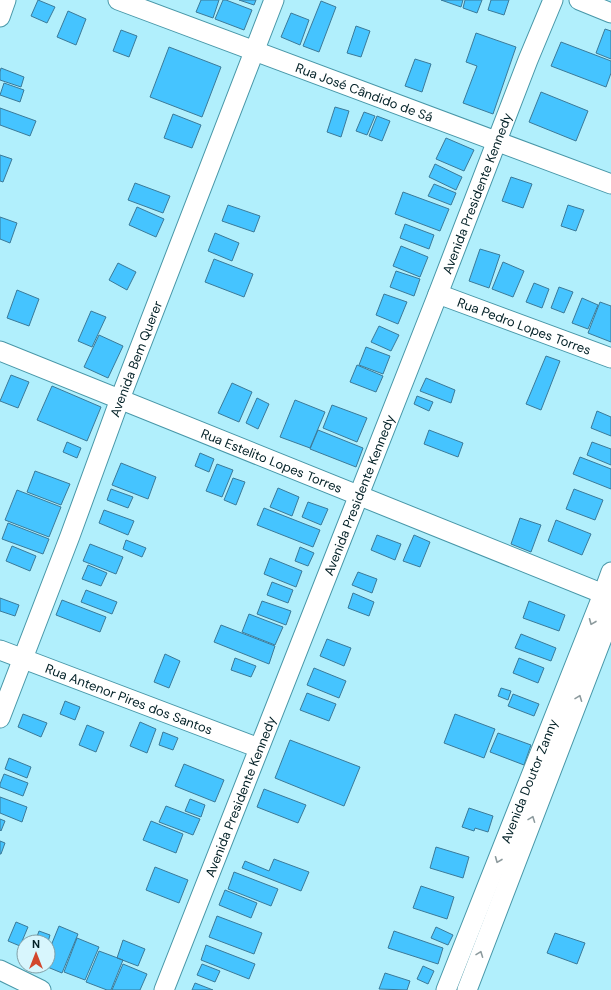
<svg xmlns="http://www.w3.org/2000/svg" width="611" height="990" viewBox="0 0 611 990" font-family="'DM Sans',sans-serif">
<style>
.building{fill:#45c4ff;stroke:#3b7a99}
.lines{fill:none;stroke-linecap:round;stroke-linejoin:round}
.minor-casing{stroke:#4897a8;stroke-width:21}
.minor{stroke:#fff;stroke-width:19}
.oneway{stroke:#8c9a9d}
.labels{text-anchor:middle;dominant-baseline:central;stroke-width:3;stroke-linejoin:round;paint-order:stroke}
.street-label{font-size:13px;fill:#001f25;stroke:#d8f6fd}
</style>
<rect width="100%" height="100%" fill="#b1effc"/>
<path class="building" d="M38 0 55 7 47 23 31 16Z
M201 0H219L213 18 196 12Z
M223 0H226L252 10 244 30 215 19Z
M239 0H256L254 5Z
M441 0H463L461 7Z
M465 0H482L477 13 463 8Z
M491 0H509L504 15 488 10Z
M321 1 336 7 319 52 303 46Z
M68 11 86 19 76 45 57 37Z
M291 13 309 20 300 45 281 37Z
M356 26 370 31 361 57 347 53Z
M605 29 611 31V59L596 53Z
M121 30 137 36 129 57 113 51Z
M476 33 516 47 493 114 463 103 477 66 466 62Z
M561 42 611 61V73L606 87 551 66Z
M169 47 221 67 202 117 150 97Z
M415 59 431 64 422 92 405 86Z
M1 68 24 77 21 87 0 80V72Z
M4 83 24 90 20 102 0 95Z
M541 92 588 111 576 141 529 122Z
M335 107 349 111 341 137 327 132Z
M0 108 36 121 30 136 0 125Z
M364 112 375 116 367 135 356 131Z
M173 114 201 125 192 148 164 138Z
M377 116 390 121 382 141 369 136Z
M446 138 474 150 464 171 436 159Z
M0 155 12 159 3 182 0 181Z
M435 164 462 177 456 190 429 177Z
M511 177 532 184 523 208 502 201Z
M135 183 170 196 163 213 128 200Z
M434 184 456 193 451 205 428 196Z
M403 192 449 209 440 231 395 214Z
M228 205 260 216 254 232 222 221Z
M568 205 584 210 576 231 561 226Z
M137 207 164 219 156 237 129 225Z
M0 217 17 223 10 243 0 239Z
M405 224 434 235 429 249 400 238Z
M215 233 239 243 232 261 208 251Z
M401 246 428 257 420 277 393 266Z
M480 249 500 255 489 288 469 281Z
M214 259 253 274 244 297 205 282Z
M503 262 524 271 513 297 492 289Z
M118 263 136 272 127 290 109 280Z
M396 271 420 279 414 296 390 287Z
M534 283 549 289 542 308 526 302Z
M559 287 573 292 564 313 551 308Z
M17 290 39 299 29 326 7 318Z
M384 294 407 302 398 324 376 315Z
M582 298 598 305 588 329 572 323Z
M600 302 611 306V342L588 333Z
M91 311 106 317 92 347 78 341Z
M379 326 399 335 391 351 371 342Z
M99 335 123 346 108 378 84 367Z
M366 347 390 356 383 374 359 365Z
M546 356 560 361 541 410 526 404Z
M357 365 383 376 376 392 350 382Z
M11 375 29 382 18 408 0 401Z
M426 378 455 390 451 403 420 391Z
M232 383 252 392 239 422 218 413Z
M52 386 101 407 87 441 37 420Z
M417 396 433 402 429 411 414 404Z
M257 398 269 404 258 429 246 423Z
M295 400 325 412 310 448 280 437Z
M332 405 367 418 357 442 323 428Z
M597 411 611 417V436L591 428Z
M318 430 363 448 356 467 310 449Z
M429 430 463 443 458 457 424 444Z
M67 442 81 448 77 458 63 452Z
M592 442 611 449V465L587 455Z
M200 453 214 459 209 472 195 466Z
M580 457 611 469V489L573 474Z
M121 463 156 477 148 499 112 485Z
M217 464 233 470 222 497 206 491Z
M35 471 70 484 61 505 27 492Z
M233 478 245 482 236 505 224 500Z
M278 488 299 497 292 516 270 507Z
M111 489 133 497 128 508 107 500Z
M574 489 603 500 595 520 566 509Z
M17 490 61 507 49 537 5 520Z
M308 502 328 509 321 525 302 517Z
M264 508 320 530 313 547 257 525Z
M104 510 134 521 128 535 99 523Z
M520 518 541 525 531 552 511 544Z
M556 520 591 534 582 555 548 541Z
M8 523 49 539 43 554 2 539Z
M377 535 401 544 395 560 371 550Z
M414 535 430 542 420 567 403 561Z
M126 540 146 548 142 557 123 549Z
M90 544 123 557 116 574 83 561Z
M12 546 36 556 30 571 6 561Z
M300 547 314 553 308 566 295 561Z
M270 558 302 571 296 587 264 574Z
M88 565 107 573 101 586 82 579Z
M358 572 377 579 372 593 352 585Z
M272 582 293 590 288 603 267 595Z
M86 590 117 602 112 614 81 602Z
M353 593 374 602 369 616 348 608Z
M0 598 19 605 15 616 0 611Z
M62 600 106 617 100 632 56 615Z
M262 601 291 611 286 625 257 614Z
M529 601 565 615 559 631 523 618Z
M249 614 283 627 275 645 242 632Z
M221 625 275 646 269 664 214 642Z
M521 634 556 648 551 661 515 648Z
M327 639 351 648 344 666 320 656Z
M165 654 180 661 169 688 154 682Z
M235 658 256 666 251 677 231 670Z
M519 658 544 668 538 683 513 673Z
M314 668 346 681 339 698 307 685Z
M501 688 511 691 508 700 498 696Z
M307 693 336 704 329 721 300 710Z
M513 694 539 704 534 716 508 706Z
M65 701 80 707 75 720 60 714Z
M23 714 47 723 41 737 18 727Z
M455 714 495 729 484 758 444 743Z
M140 722 156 729 147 753 130 746Z
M87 725 104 732 96 752 79 745Z
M163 732 178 738 173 750 159 745Z
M498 733 531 745 524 765 490 752Z
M290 740 360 767 344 806 275 778Z
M9 758 31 767 27 778 5 769Z
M184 764 224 780 215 802 175 786Z
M4 774 28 783 23 796 0 787V784Z
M264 789 306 805 298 823 257 807Z
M0 797 27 807 22 822 0 813Z
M190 799 205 805 201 817 185 811Z
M166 806 200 819 193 835 159 822Z
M469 808 493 816 488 832 475 828 474 831 462 827Z
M0 819 5 821 1 831 0 830Z
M151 821 183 834 176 853 143 840Z
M0 841 5 843 1 854H0Z
M436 847 469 857 463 878 430 868Z
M274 859 309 872 301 891 242 868 245 861 269 871Z
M155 867 188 880 179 903 146 890Z
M234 872 278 889 271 906 228 889Z
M421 886 454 897 447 919 413 908Z
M225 890 257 903 251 918 219 905Z
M217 916 262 933 254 954 209 937Z
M16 922 28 927 20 946 8 941Z
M59 926 78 934 62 973 45 966H48V953Z
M436 927 453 935 448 945 431 938Z
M39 931 50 935 48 942H35Z
M394 931 443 948 438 964 388 948Z
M555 933 585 943 577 964 547 953Z
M77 938 99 947 85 980 64 972Z
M123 940 145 949 138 966 117 958Z
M206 945 255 964 249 979 201 960Z
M99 951 123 960 111 990H107L86 982Z
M123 964 147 974 140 990H112Z
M202 964 220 971 215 982 197 975Z
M423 966 434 971 428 984 417 979Z
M385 973 410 981 407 990 379 989Z
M195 983 213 990H192Z"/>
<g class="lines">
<defs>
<g id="minor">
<path id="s1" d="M118 0 611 184"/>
<path d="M579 0 611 13"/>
<path d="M0 17 6 0"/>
<path id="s2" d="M438 294 611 358"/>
<path id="s3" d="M0 351 611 597"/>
<path id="s4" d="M0 650 259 748"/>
<path id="s5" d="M0 718 70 536 120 399 274 0"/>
<path d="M0 970 41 990"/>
<path id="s6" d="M164 990 438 294 528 60 553 0"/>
<path id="s7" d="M446 990 603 594 611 572"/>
<path d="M467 990 611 615"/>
</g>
</defs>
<use href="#minor" class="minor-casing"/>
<use href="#minor" class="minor"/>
</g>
<defs><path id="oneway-chevron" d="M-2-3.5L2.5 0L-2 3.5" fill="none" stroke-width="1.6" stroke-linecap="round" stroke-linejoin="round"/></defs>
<g class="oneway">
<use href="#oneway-chevron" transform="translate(592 622) rotate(112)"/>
<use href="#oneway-chevron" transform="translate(579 698) rotate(-69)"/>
<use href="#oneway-chevron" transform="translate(532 819) rotate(-69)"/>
<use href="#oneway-chevron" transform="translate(498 860) rotate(112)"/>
<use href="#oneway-chevron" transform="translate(480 954) rotate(-69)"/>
</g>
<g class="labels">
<g class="street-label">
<text stroke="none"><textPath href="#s1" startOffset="263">Rua José Cândido de Sá</textPath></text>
<text stroke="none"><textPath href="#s6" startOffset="856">Avenida Presidente Kennedy</textPath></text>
<text stroke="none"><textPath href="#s2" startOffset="92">Rua Pedro Lopes Torres</textPath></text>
<text stroke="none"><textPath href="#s5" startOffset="384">Avenida Bem Querer</textPath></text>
<text stroke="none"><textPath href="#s3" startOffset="293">Rua Estelito Lopes Torres</textPath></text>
<text stroke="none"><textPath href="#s6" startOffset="532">Avenida Presidente Kennedy</textPath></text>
<text stroke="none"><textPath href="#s4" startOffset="138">Rua Antenor Pires dos Santos</textPath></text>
<text stroke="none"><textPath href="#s7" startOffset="225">Avenida Doutor Zanny</textPath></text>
<text stroke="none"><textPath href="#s6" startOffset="208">Avenida Presidente Kennedy</textPath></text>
</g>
</g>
<g transform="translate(36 954)"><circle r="19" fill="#d8f6fd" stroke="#82a0a7"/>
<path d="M0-3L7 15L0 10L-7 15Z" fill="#d2472d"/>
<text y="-6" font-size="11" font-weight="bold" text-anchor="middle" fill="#001f25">N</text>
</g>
</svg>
